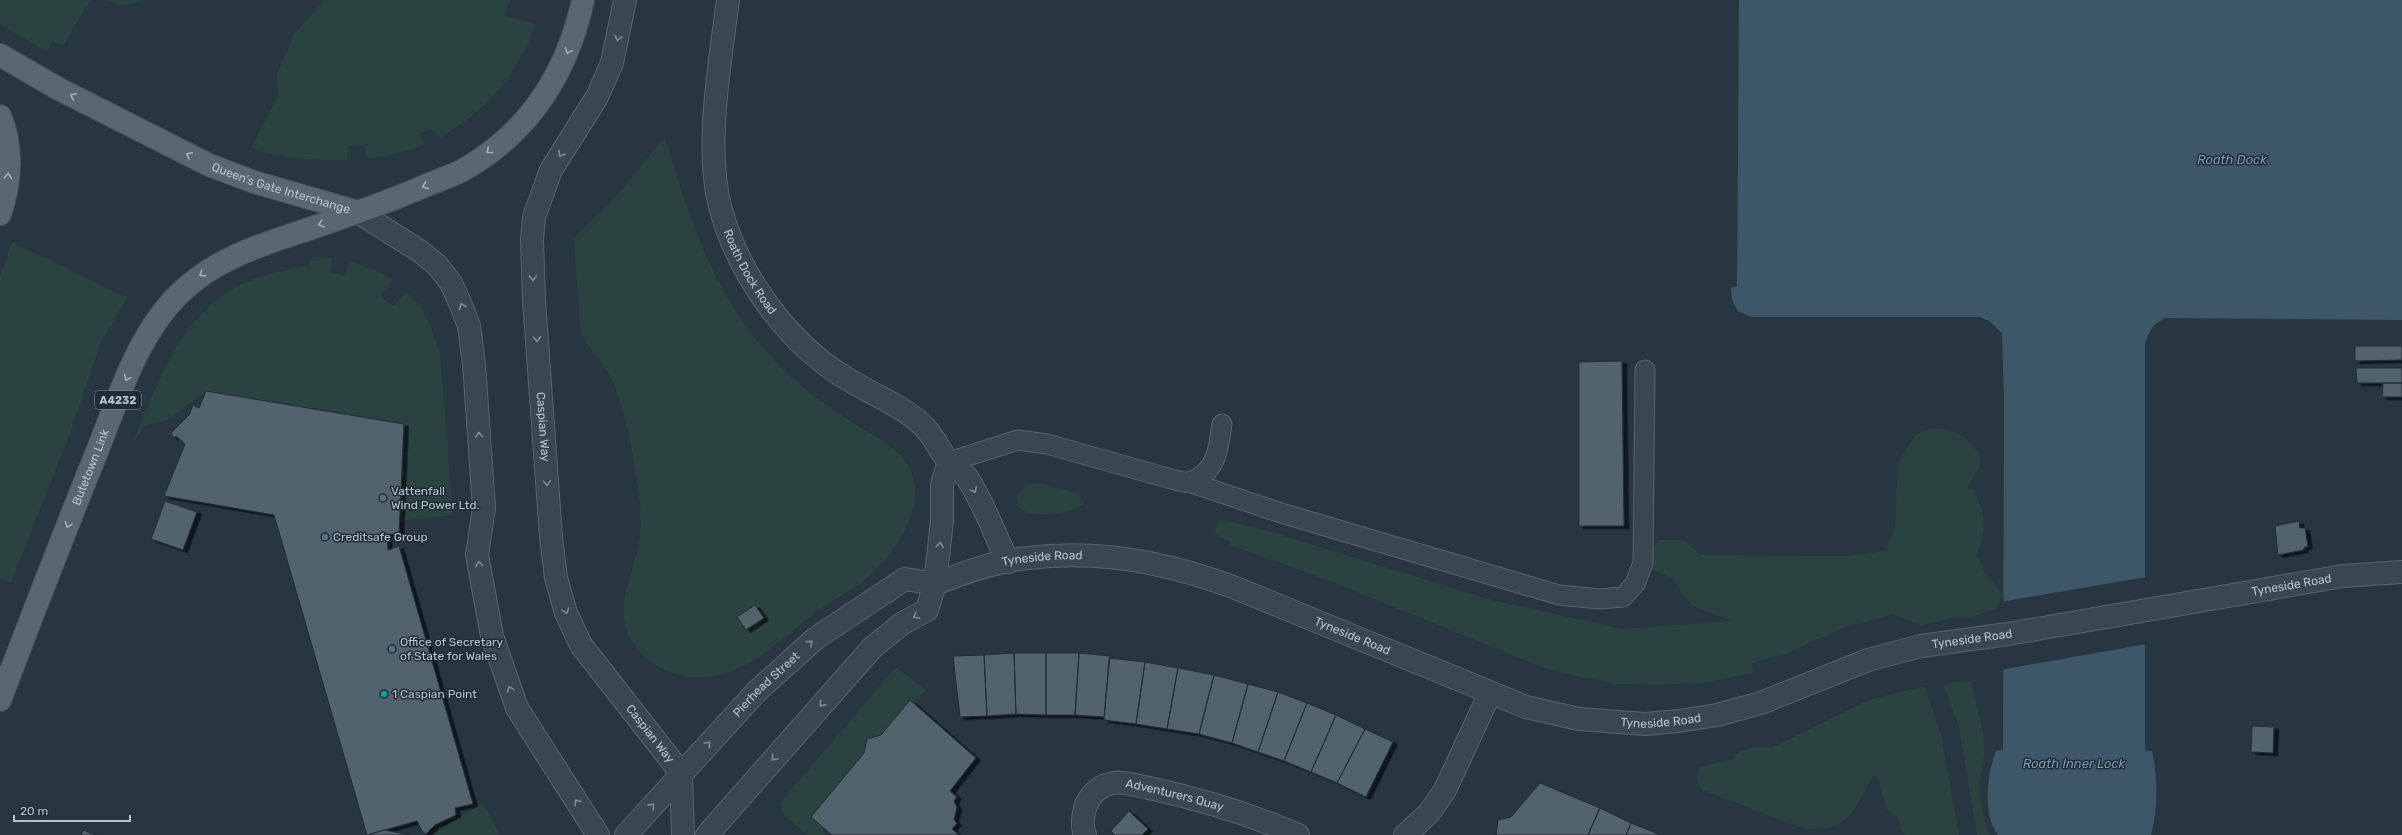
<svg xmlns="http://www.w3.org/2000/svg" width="2402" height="835" viewBox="0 0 2402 835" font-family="Rubik,sans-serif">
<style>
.green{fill:#2a4341}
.water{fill:#3e5768}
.pier{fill:#273640}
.building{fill:#52636d;stroke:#222e38;filter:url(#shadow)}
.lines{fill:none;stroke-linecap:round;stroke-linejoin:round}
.lane-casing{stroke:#59656e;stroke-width:21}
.street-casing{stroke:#59656e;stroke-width:24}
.primary-casing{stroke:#48535d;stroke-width:24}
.lane{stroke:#3b4750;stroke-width:19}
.street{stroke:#3b4750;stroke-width:22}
.primary{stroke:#5a6770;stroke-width:22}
.oneway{stroke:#808b94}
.oneway2{stroke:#a5b0b9}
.service-dot{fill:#5c6f8a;stroke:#202c36;stroke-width:1.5}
.culture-dot{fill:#0f9aa8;stroke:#202c36;stroke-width:1.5}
.labels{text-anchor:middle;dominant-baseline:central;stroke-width:3;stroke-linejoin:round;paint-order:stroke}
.shield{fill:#202c36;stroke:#8a959e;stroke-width:1}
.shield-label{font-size:11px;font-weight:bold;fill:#b8c2cb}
.street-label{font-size:12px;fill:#b8c2cb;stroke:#202c36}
.poi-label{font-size:12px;fill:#b8c2cb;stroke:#202c36;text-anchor:start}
.water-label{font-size:13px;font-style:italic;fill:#7a97ac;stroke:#202c36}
</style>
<defs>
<filter id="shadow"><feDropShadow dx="4.5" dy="2.5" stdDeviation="0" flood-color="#0009"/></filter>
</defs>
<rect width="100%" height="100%" fill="#273640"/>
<path class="green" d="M0 0H90L63 46 53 41 47 52 0 24Z
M105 0H143C131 6 117 7 105 0Z
M325 0H510L505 15 536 25C523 57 505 88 478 111 467 121 453 129 440 138L432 128 419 134 424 145 404 152 367 159 365 145 348 146 347 160C314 161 282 158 251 148L278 96 277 74 294 34Z
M665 137C694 233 719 313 797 382 814 397 834 410 853 423 878 439 912 451 915 487 918 520 890 559 866 579 850 592 830 601 813 614 777 642 740 683 689 677 667 674 649 664 636 647 606 608 640 568 641 527 641 487 627 408 609 374 601 359 587 348 581 332 579 324 579 315 579 307 577 284 575 261 574 238L615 198Z
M12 242 127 298 101 342 68 439 11 583 0 578V276Z
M312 257 332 258 330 272 345 276 350 261 379 272 392 280 380 296 393 306 406 292 421 307 431 327 440 354 453 515 400 521 404 423 206 391 168 420 145 425 132 444C158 385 179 315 242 284 263 274 286 270 309 266Z
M1929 429C1958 429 1962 434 1981 455L1980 467 1967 487 1974 490C1986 517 1987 527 1977 555L1985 573 2002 594 1996 608 1967 619 1956 617 1921 625 1893 614 1845 627 1788 653 1752 663 1753 673 1702 683 1656 685 1616 684 1576 676 1544 668 1330 581 1230 545 1231 542 1218 537 1215 531 1220 519 1275 533 1488 599 1622 629 1731 621 1693 606 1681 593 1674 580 1651 568 1652 551 1658 540H1684L1701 555 1845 556 1885 551 1895 527 1898 463 1915 435Z
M1038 483 1079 494 1084 503C1073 515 1042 515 1027 513L1019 507 1017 496 1025 486Z
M896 667 925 690 914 704 910 700 881 735 867 739 864 753 811 816 823 827 824 835H807L783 814 781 802Z
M1972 681C1974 702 1983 721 1984 741 1985 756 1981 769 1980 784 1979 801 1983 820 1990 835H1977L1959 727 1944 687 1947 683Z
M1925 686 1941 735 1959 835H1905L1900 829 1898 816H1894L1886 808 1878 777 1874 775C1853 809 1851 834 1802 828L1702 790C1696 781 1696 776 1700 767L1734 759 1735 754C1748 748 1757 745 1771 748L1871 699Z
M483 803 500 835H432L434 833Z"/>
<path class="water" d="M1739 0H2402V320L2165 318C2152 325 2149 331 2145 345V751H2152C2158 779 2158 808 2151 835H1998C1982 814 1987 774 1996 751L2003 750 2004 399 2002 333 1989 321 1980 317H1752L1738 311 1732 300 1731 288 1737 286Z"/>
<path class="pier" d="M2147 577V644L2000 670V602Z"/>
<path class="building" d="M2355 346H2402V360L2355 361Z
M1622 361 1624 526H1579V362Z
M2356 368H2402V383H2357Z
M2383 383H2402V397H2382Z
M206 391 404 424 399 535 387 534 388 550 399 546 473 804 455 808 456 815 435 825 426 834 422 831 417 821 367 835 274 515 164 496 185 444 176 436 174 438 171 433 189 415 193 405 199 408Z
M165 501 197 512 183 550 151 539Z
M2299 521 2300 528H2305L2308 547H2304V550L2278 555 2275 526Z
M755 605 764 618 746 630 737 617Z
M1014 653H1046V715L1016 714Z
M1014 653 1016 714 987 716 984 655Z
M1046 653H1079L1075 715H1046Z
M1079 653 1110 656 1104 717 1075 715Z
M984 655 987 716 960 717 953 656Z
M1109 658 1145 662 1136 724 1104 720Z
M1145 662 1178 668 1167 729 1136 724Z
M1178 668 1214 675 1199 734 1167 729Z
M1214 675 1248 684 1232 743 1199 734Z
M1248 684 1278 692 1258 752 1232 743Z
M1278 692 1307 703 1284 761 1258 752Z
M910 700 976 758 950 791 957 797 954 801 957 807 954 820 957 823 952 829 959 835H832L811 817 864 753 867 739 881 735Z
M1307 703 1336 715 1311 772 1284 761Z
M1336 715 1365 729 1337 783 1311 772Z
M2252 726 2274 727 2273 753 2251 752Z
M1365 729 1393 742 1366 797 1337 783Z
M1540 783 1600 808 1588 835H1496L1498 820 1511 817Z
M1600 808 1631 823 1626 835H1588Z
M1129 811 1148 829 1142 835H1115L1111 831Z
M1631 823 1661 835H1626Z
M83 830 96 835H81Z
M384 830 410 835H367Z"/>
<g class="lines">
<defs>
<path id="lane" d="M949 462 1018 440 1047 444 1171 479C1176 480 1184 483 1189 482 1217 474 1219 446 1222 424
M1189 482 1281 513 1559 595 1599 599 1623 597 1635 584 1643 563 1645 370"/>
<g id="street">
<path id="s1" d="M625 0 612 63 597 97 551 170 534 217 532 240 534 300 551 537 556 578 566 613 581 645 681 773 683 835"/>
<path id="s2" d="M728 0C720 62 704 150 721 210 739 275 786 341 844 377 870 394 906 406 927 430 935 439 940 451 948 461 954 468 964 471 968 479 984 504 995 535 1008 562"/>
<path d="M358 212 421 252 437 265 451 283 461 305 469 326 474 364 484 508 477 555 492 636 517 708 598 835"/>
<path id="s3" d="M935 584C965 572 996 561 1028 558 1097 549 1169 563 1233 587L1526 707 1579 719 1645 724 1679 721 1717 715 1761 703 1868 660 1921 646 2008 634 2343 576 2402 572"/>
<path id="s4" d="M626 835 757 691 816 638 905 579 935 584"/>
<path d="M707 835 873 647 903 623 927 610 935 584 942 521V484L949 462"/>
<path id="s5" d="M1085 835C1081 826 1083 815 1086 805 1091 794 1100 785 1113 783 1124 781 1138 786 1149 788 1200 799 1250 814 1298 835"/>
<path d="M1405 835 1429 813 1445 790 1490 693"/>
</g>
<g id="primary">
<path id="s6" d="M0 55 57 88 209 165 254 182 358 212"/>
<path d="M0 116C13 147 11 182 0 214"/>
<path id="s7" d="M0 700C31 618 63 536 96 454 118 400 136 337 178 295 213 260 257 246 303 231 345 217 386 203 427 185 439 180 452 176 463 170 530 132 567 74 583 0"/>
</g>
</defs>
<use href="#lane" class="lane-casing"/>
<use href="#street" class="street-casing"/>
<use href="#primary" class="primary-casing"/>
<use href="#lane" class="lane"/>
<use href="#street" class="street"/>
<use href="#primary" class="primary"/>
</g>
<defs><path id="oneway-chevron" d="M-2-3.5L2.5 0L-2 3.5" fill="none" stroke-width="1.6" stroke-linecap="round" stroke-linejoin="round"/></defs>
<g class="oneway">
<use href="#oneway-chevron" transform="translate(618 38) rotate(104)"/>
<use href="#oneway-chevron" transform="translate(561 154) rotate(121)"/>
<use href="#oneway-chevron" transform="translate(533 278) rotate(88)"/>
<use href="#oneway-chevron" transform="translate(462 306) rotate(-112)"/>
<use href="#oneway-chevron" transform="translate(537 339) rotate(86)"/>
<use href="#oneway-chevron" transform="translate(479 435) rotate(-94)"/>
<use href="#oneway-chevron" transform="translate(547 483) rotate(86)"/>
<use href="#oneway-chevron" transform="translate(974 490) rotate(64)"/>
<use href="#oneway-chevron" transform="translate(940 545) rotate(-83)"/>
<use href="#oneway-chevron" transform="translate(479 564) rotate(-98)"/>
<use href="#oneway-chevron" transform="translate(566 611) rotate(71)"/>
<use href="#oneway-chevron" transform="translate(916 616) rotate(150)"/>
<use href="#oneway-chevron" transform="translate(810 643) rotate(-42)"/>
<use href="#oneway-chevron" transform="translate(510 689) rotate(-111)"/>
<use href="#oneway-chevron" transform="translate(822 704) rotate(131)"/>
<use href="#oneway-chevron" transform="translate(708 744) rotate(-47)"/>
<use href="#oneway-chevron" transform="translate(774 758) rotate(131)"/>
<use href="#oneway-chevron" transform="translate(577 802) rotate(-123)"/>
<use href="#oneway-chevron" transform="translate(652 806) rotate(-48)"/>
</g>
<g class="oneway2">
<use href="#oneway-chevron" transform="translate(568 51) rotate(111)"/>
<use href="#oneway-chevron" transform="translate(73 96) rotate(-153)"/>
<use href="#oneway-chevron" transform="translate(489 151) rotate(141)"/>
<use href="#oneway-chevron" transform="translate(189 155) rotate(-153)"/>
<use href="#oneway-chevron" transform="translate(8 176) rotate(-86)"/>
<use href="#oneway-chevron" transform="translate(425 186) rotate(157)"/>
<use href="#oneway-chevron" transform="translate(321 224) rotate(161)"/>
<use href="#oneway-chevron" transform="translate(202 274) rotate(147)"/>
<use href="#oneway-chevron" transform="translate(127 378) rotate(114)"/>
<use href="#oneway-chevron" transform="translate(68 525) rotate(111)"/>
</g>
<g class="service-dot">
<circle cx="383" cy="498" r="4"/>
<circle cx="325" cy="537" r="4"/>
<circle cx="392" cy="649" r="4"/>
</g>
<circle class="culture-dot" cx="384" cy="694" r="4"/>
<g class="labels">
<rect class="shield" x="95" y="391" width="46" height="18" rx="3"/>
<g class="shield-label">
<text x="118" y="400">A4232</text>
</g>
<g class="street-label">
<text stroke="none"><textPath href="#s6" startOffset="312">Queen's Gate Interchange</textPath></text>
<text stroke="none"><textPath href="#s2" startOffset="280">Roath Dock Road</textPath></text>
<text stroke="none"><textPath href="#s1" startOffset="448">Caspian Way</textPath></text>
<text stroke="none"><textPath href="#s7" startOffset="250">Butetown Link</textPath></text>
<text stroke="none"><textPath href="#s3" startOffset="111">Tyneside Road</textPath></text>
<text stroke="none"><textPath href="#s3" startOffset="1407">Tyneside Road</textPath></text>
<text stroke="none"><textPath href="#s3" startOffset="435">Tyneside Road</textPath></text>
<text stroke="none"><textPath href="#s3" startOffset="1083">Tyneside Road</textPath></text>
<text stroke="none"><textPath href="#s4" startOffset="206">Pierhead Street</textPath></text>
<text stroke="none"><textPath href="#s3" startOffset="759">Tyneside Road</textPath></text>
<text stroke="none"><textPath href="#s1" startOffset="784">Caspian Way</textPath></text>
<text stroke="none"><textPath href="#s5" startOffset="130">Adventurers Quay</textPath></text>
</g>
<g class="poi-label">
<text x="391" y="491">Vattenfall<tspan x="391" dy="14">Wind Power Ltd.</tspan></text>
<text x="333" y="537">Creditsafe Group</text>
<text x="400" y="642">Office of Secretary<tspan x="400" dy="14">of State for Wales</tspan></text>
<text x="392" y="694">1 Caspian Point</text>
</g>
<g class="water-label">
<text x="2232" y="159">Roath Dock</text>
<text x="2074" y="763">Roath Inner Lock</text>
</g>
</g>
<path d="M14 815v6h116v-6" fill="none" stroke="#b8c2cb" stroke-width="2"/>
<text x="20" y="815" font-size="12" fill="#b8c2cb" stroke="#202c36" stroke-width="3" paint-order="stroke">20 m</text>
</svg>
